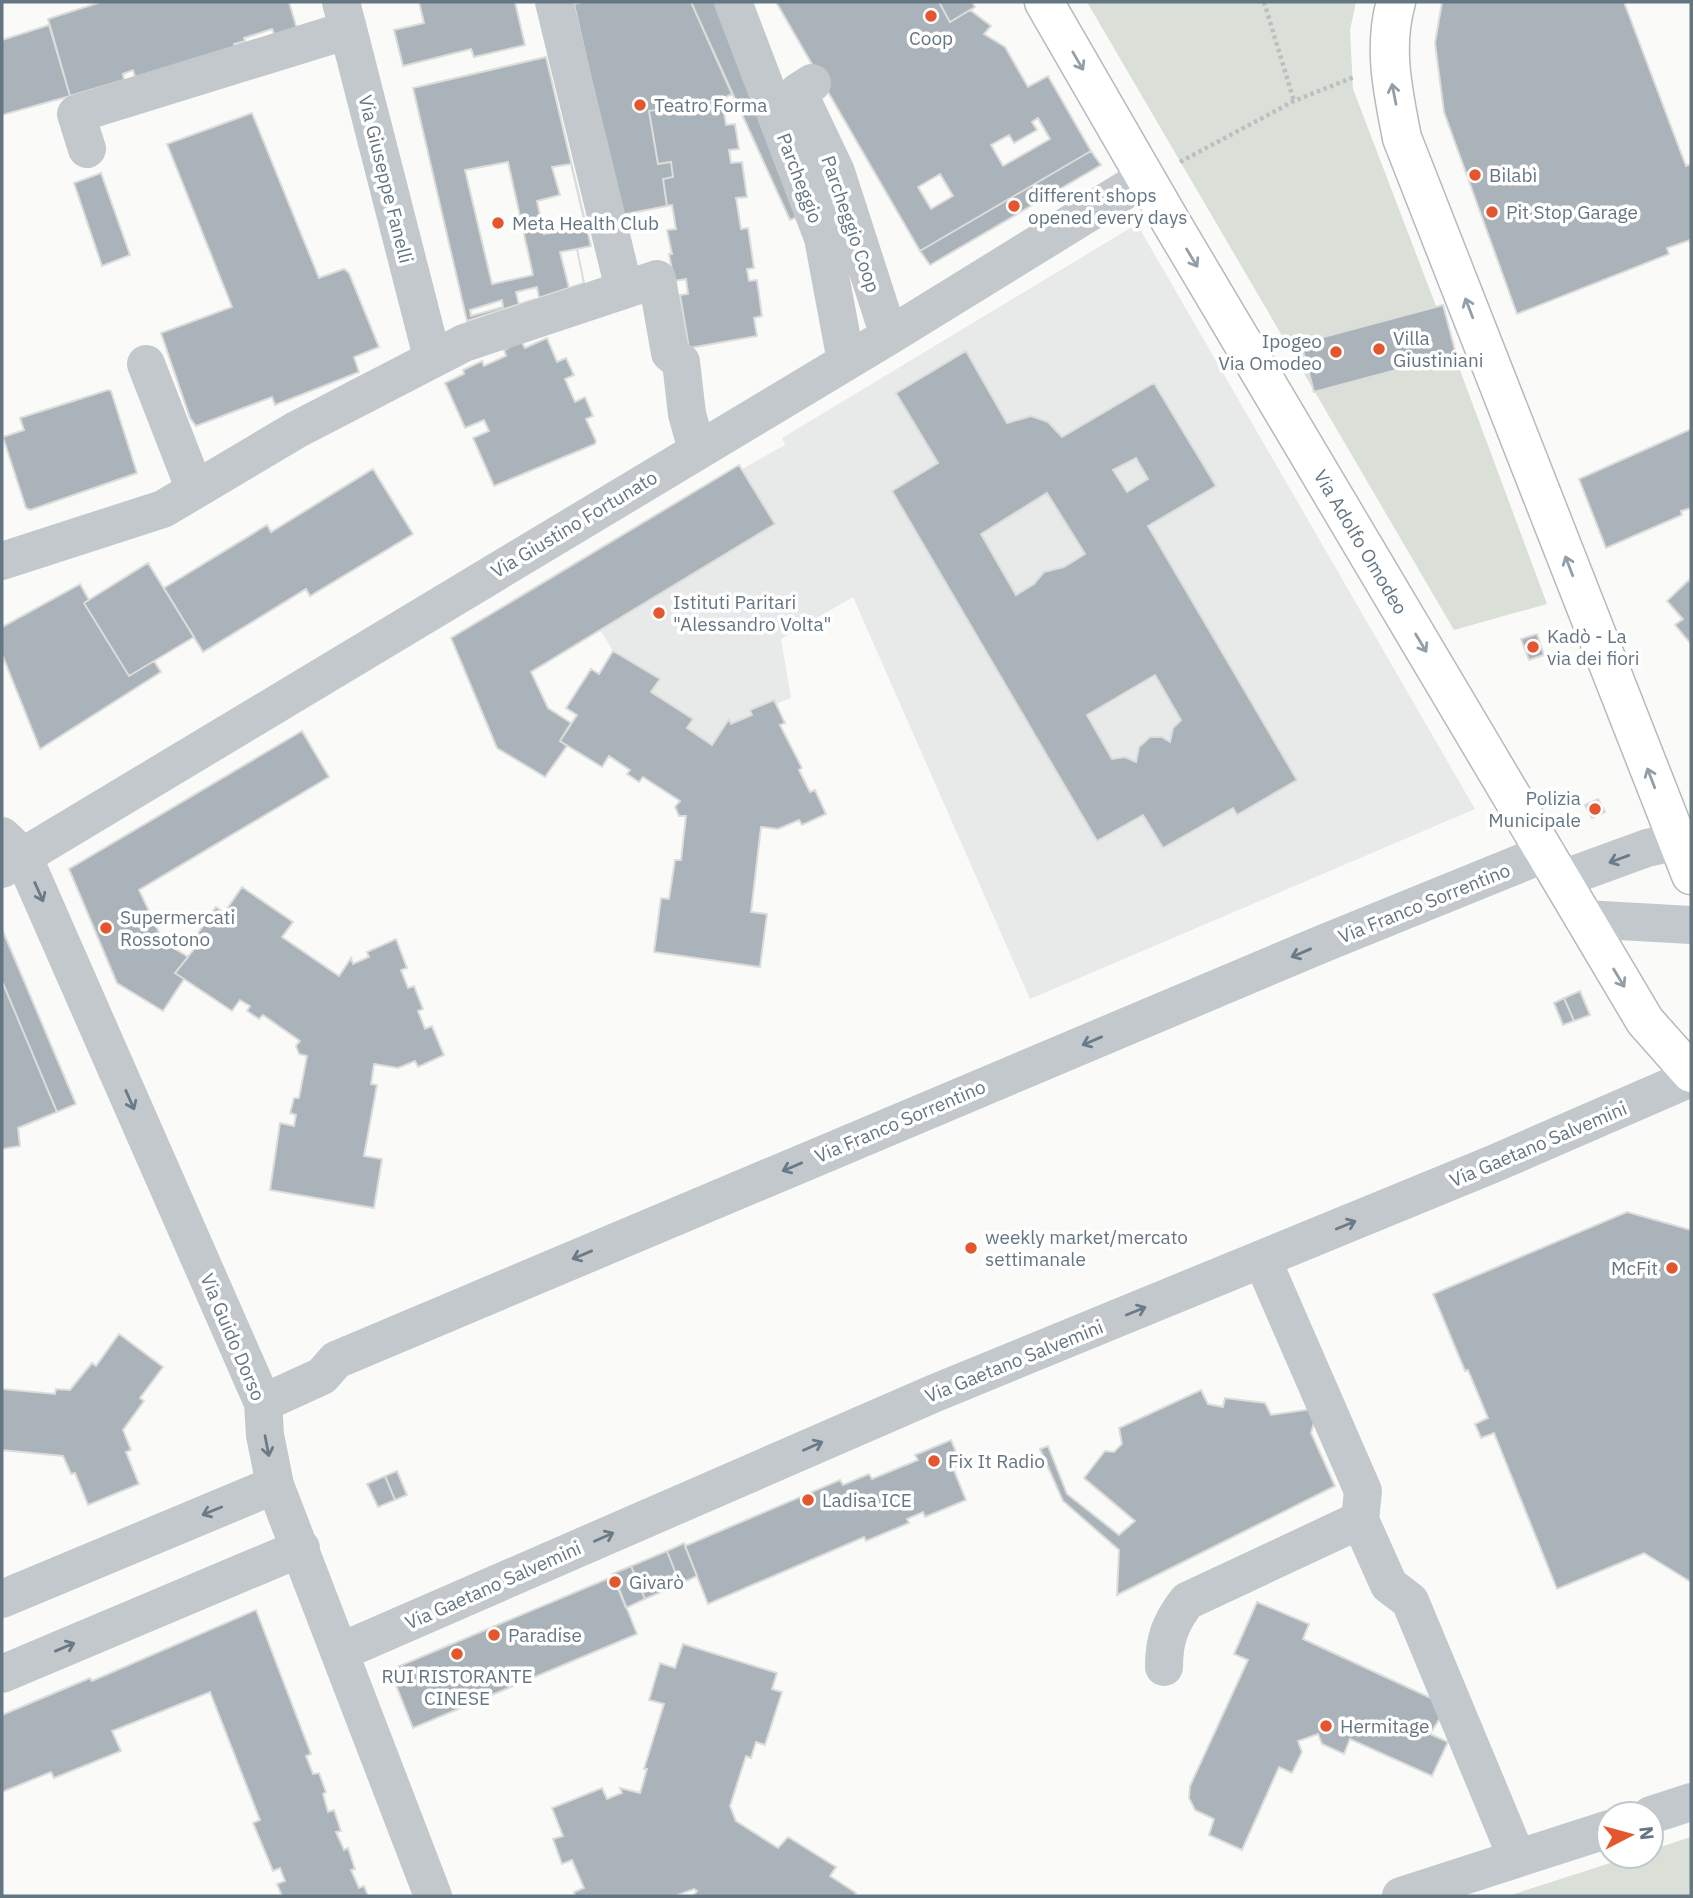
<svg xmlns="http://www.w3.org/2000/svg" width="1693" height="1898" viewBox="0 0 1693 1898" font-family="'IBM Plex Sans',sans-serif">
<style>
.built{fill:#e8e9e9}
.green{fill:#dadfd7}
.building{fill:#aab3b9;stroke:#dcdcda;stroke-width:2;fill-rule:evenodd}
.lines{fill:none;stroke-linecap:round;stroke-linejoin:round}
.major-casing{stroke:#b5babe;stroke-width:41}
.path{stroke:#bbbfc2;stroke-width:4.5;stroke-dasharray:3.5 3.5;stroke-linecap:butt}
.minor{stroke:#c3c8cc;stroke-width:38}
.major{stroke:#fff;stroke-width:38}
.oneway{stroke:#939fa8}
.oneway2{stroke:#6a7a87}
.poi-dot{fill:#e4572e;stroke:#fff;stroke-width:2.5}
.labels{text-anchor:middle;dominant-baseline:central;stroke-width:7;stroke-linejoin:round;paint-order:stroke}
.poi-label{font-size:19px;fill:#657683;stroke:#fff;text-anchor:start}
.street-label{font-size:19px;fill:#657683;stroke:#fff}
</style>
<rect width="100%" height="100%" fill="#fafaf8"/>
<path class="built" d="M1137 224 1475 809 1030 999 853 597 781 639 791 698 776 704 774 700 751 710 752 715 731 724 729 720 712 745 687 728 651 692 660 679 613 651 600 630 531 672 548 708 571 723 560 740 567 746 545 777 497 748 451 638 739 465 742 469 785 445 782 438Z"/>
<path class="green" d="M1087 2H1356L1350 30 1353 89 1436 306 1301 343 1314 392 1454 354 1547 604 1454 630Z
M1691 1837V1896H1508L1632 1856H1651V1850Z"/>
<path class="building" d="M101 2H289L297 29 275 36 272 29 244 38 245 41 234 44 235 50 135 77 133 70 123 74 124 80 70 96 48 19Z
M419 2H515L525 45 474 57 471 49 403 66 394 30 424 23Z
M582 2H691L732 94 722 99 649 111 658 164 671 162 673 177 663 179 667 206 621 215 574 4Z
M691 2H719L802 215 790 220Z
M776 2H939L950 22 970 10 991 26 984 34 1005 47 1028 87 1048 76 1091 151 920 251ZM1038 118 1050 139 1003 166 991 145 1009 135 1014 143 1037 130 1032 122ZM940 174 953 196 931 209 918 187Z
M939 2H972L975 7 950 22Z
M1442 2H1624L1686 166 1691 164V244L1690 240 1667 248 1669 254 1517 314 1444 112 1435 43Z
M49 25 70 96 2 115V40Z
M546 57 591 246 577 249 584 283 467 321 413 88Z
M722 99 726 125 735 124 739 149 729 150 731 163 742 162 747 197 736 198 741 229 748 228 754 268 747 269 749 281 757 280 762 316 754 318 757 336 689 348 680 295 688 294 686 279 674 281 669 254H672L667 230 676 229 672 205 667 206 663 179 673 177 671 162 658 164 649 111Z
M252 113 319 278 344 269 349 273 379 347 354 357 359 372 275 405 272 397 196 426 190 418 161 333 232 307 167 144Z
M1091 151 1101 165 930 265 920 251Z
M508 162 533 275 492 284 465 170Z
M571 164 585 224 544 234 537 201 560 195 552 167Z
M101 173 130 255 102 266 74 183Z
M577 249 584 283 569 288 560 252Z
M537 287 539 298 519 305 516 292Z
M502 300 503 307 471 316 470 310Z
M1443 305 1456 354 1314 392 1301 343Z
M547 338 557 362 566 358 574 375 565 379 575 402 585 397 593 416 586 419 596 441 595 444 494 486 473 438 489 431 484 420 465 428 445 383 464 374 463 370 482 361 484 366 506 356 504 350 521 341 525 348Z
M966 351 1007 423 1031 416 1048 422 1062 437 1154 383 1216 486 1148 526 1297 780 1237 815 1233 808 1163 848 1143 815 1097 841 892 491 938 463 896 393ZM1136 458 1148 479 1127 492 1113 470ZM1047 493 1085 554 1064 567 1044 572 1034 584 1016 595 981 534ZM1155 675 1181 720 1173 728 1170 742 1162 737H1150L1139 747 1136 762 1125 757 1112 759 1087 715Z
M108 390 111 391 137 473 30 510 26 508 3 437 24 430 20 418Z
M1691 429V508L1681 511 1682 515 1606 548 1579 479Z
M739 465 775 524 531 672 548 708 571 723 560 741 567 746 545 777 497 748 451 638Z
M373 469 413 534 310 596 306 589 203 652 164 588 267 525 271 532Z
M148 563 194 637 129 676 84 603Z
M1689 580 1691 584V644L1675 625 1683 619 1667 601Z
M80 584 89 600 84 603 129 676 154 661 161 672 40 749 2 654V627Z
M1537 634 1544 655 1529 660 1521 639Z
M613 651 660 679 651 692 693 719 687 728 712 745 729 719 731 724 752 715 750 710 774 700 776 704 785 723 780 725 802 768 799 770 810 792 815 790 826 814 802 825 799 820 778 829 761 827 751 912 767 914 760 967 654 952 661 898 669 899 675 860H681L686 816H679L675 807 680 801 643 777 639 782 627 774 630 770 609 756 602 767 560 741 577 715 566 708 591 669 599 674Z
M302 731 329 777 139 890 163 941 188 957 175 973 184 979 163 1011 117 983 69 869Z
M1598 799 1605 812 1592 818 1585 805Z
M242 887 293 922 282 937 339 976 351 958 353 964 369 957 367 952 396 939 407 968 401 970 408 988 414 986 423 1009 418 1011 425 1029 432 1026 444 1055 418 1067 415 1061 398 1068 374 1064 371 1084 377 1085 364 1156 382 1159 374 1208 270 1190 280 1123 294 1126 296 1115 290 1113 294 1098H299L307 1056 299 1054 296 1046 300 1041 263 1015 259 1019 247 1011 250 1006 240 1000 232 1011 175 973 195 948 190 945 216 907 224 913Z
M2 929 76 1104 57 1112 2 981Z
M2 981 57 1112 18 1128 20 1146 2 1149Z
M1580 991 1590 1015 1574 1021 1564 998Z
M1564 998 1574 1021 1563 1025 1554 1003Z
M1627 1212 1691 1230V1582L1644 1553 1557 1589 1494 1433 1481 1438 1475 1424 1488 1418 1468 1370 1465 1371 1433 1294Z
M119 1334 163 1367 140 1398 144 1401 123 1430 131 1450 126 1452 139 1484 88 1505 75 1473 71 1474 63 1456 2 1450V1389L55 1394 56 1389 70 1390 92 1363 96 1366Z
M1201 1390 1208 1404 1223 1407 1225 1398 1265 1403 1271 1415 1312 1409 1316 1416 1311 1433 1335 1486 1117 1595 1119 1550 1063 1501 1040 1449 1048 1446 1067 1494 1119 1535 1135 1521 1084 1478 1105 1451 1114 1452 1122 1444 1119 1428Z
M951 1440 961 1464 953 1468 966 1500 925 1517 923 1512 907 1519 909 1523 866 1541 864 1537 708 1604 685 1546 840 1480 843 1485 869 1474 872 1479 918 1460 915 1455Z
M397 1471 407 1495 395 1500 385 1476Z
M385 1476 395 1500 378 1507 367 1484Z
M684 1543 697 1576 680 1584 667 1551Z
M667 1551 680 1584 645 1599 631 1566Z
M631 1566 645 1599 626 1608 612 1574Z
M614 1576 637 1634 413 1728 390 1670Z
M1257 1602 1309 1624 1303 1639 1435 1700 1440 1718 1430 1734 1448 1742 1432 1776 1350 1739 1344 1754 1322 1744 1318 1734 1298 1741 1302 1752 1292 1773 1279 1767 1242 1850 1209 1835 1214 1819 1195 1810 1189 1798 1190 1786 1248 1660 1234 1654Z
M256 1610 311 1754 306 1756 313 1774 319 1773 326 1792 323 1794 328 1812 334 1810 341 1831 336 1832 344 1850 348 1848 355 1869 351 1870 359 1888 364 1886 368 1896H282L277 1884 285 1881 280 1868 273 1871 253 1823 260 1820 210 1692 112 1731 121 1751 54 1778 51 1772 2 1792V1715L90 1678 92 1681Z
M683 1644 777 1673 772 1689 782 1692 765 1745 756 1742 751 1758 746 1756 730 1806 736 1821 778 1848 788 1837 836 1867 830 1876 856 1893 854 1896H693L697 1891 694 1889 675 1896H575L574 1892 584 1888 572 1860 562 1864 553 1839 563 1836 552 1808 602 1788 607 1799 622 1793 620 1788 640 1793 647 1769H644L664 1704 649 1700 660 1663 675 1668Z"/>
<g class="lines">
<defs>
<g id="major">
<path id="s1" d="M1044 2 1171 222 1645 1021 1691 1073"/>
<path d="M1396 2C1383 47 1393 92 1402 138L1691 875"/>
</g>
</defs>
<use href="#major" class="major-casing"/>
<path class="path" d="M1264 2 1294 101
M1180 162 1294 101 1354 77"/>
<path class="minor" d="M341 2 432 357
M554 2 624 289
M733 2 823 238 846 361
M812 83 798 92 836 172 889 336
M87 149 76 114 348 30
M146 364 195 490
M2 561 163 509 296 430 464 343 657 279 670 353 681 362 687 414 697 450
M2 836 23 856 263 1403 265 1435 275 1485 433 1896
M2 869 889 336 1145 178
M1562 879 1647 848 1691 838
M1584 919 1691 925
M1262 1259 1363 1491 1360 1520
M263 1403 322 1376 336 1360 1322 944 1546 853
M2 1599 275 1485
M340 1652 935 1393 1493 1164 1691 1078
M1164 1667C1164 1640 1170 1623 1187 1601L1360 1520 1389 1585 1410 1601 1517 1858
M2 1674 301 1548
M1651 1815 1691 1802
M1401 1896 1609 1829"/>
<use href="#major" class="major"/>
</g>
<defs><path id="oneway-shaft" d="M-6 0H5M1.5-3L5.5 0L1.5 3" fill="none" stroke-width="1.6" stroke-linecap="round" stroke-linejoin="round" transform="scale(1.75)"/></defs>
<g class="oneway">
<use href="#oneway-shaft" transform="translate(1078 61) rotate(60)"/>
<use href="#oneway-shaft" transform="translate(1394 94) rotate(-101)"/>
<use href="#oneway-shaft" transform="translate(1192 258) rotate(59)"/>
<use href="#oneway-shaft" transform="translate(1469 308) rotate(-111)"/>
<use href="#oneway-shaft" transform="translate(1569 566) rotate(-111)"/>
<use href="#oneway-shaft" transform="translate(1421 643) rotate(59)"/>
<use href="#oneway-shaft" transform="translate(1651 778) rotate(-111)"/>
<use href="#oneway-shaft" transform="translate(1619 978) rotate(59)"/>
</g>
<g class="oneway2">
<use href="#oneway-shaft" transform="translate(1619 859) rotate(160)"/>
<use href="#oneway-shaft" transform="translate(39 892) rotate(66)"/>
<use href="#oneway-shaft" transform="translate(1301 953) rotate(157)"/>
<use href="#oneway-shaft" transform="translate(1092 1041) rotate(157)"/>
<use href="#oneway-shaft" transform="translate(130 1100) rotate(66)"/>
<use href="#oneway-shaft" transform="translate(792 1167) rotate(157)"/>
<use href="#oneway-shaft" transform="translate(1346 1225) rotate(-22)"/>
<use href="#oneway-shaft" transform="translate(582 1255) rotate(157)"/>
<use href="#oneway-shaft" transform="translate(1136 1311) rotate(-22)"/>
<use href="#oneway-shaft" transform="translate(267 1446) rotate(79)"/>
<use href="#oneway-shaft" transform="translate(813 1446) rotate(-24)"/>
<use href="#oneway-shaft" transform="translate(212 1511) rotate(158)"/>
<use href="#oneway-shaft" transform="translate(604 1537) rotate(-24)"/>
<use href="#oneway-shaft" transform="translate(65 1647) rotate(-23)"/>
</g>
<g class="poi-dot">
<circle cx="931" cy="16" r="7"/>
<circle cx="640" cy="105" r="7"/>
<circle cx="1475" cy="175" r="7"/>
<circle cx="1014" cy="206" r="7"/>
<circle cx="1492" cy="212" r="7"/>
<circle cx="498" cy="223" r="7"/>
<circle cx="1379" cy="349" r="7"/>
<circle cx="1336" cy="352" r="7"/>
<circle cx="659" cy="613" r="7"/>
<circle cx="1533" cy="647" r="7"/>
<circle cx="1595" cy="809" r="7"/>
<circle cx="106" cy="928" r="7"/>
<circle cx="971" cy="1248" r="7"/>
<circle cx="1672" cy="1268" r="7"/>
<circle cx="934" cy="1461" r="7"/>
<circle cx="808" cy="1500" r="7"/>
<circle cx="615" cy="1582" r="7"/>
<circle cx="494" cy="1635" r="7"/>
<circle cx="457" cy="1654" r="7"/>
<circle cx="1326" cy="1726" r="7"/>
</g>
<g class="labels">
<g class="poi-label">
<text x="931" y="38" text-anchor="middle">Coop</text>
<text x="654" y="105">Teatro Forma</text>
<text x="1489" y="175">Bilabì</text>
<text x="1028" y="195">different shops<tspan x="1028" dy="22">opened every days</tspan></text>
<text x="1506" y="212">Pit Stop Garage</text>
<text x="512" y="223">Meta Health Club</text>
<text x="1393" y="338">Villa<tspan x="1393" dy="22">Giustiniani</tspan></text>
<text x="1322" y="341" text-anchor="end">Ipogeo<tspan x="1322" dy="22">Via Omodeo</tspan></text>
<text x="673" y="602">Istituti Paritari<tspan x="673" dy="22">"Alessandro Volta"</tspan></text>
<text x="1547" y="636">Kadò - La<tspan x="1547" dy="22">via dei fiori</tspan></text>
<text x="1581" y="798" text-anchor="end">Polizia<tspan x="1581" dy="22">Municipale</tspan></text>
<text x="120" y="917">Supermercati<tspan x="120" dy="22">Rossotono</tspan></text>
<text x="985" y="1237">weekly market/mercato<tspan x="985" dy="22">settimanale</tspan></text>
<text x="1658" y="1268" text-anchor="end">McFit</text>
<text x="948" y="1461">Fix It Radio</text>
<text x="822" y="1500">Ladisa ICE</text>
<text x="629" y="1582">Givarò</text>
<text x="508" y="1635">Paradise</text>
<text x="457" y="1676" text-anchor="middle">RUI RISTORANTE<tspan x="457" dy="22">CINESE</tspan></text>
<text x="1340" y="1726">Hermitage</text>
</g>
<g class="street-label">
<text transform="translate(800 178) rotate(69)">Parcheggio</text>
<text transform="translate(386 179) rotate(76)">Via Giuseppe Fanelli</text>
<text transform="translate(851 224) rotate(71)">Parcheggio Coop</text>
<text transform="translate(574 524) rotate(-31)">Via Giustino Fortunato</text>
<text stroke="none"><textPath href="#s1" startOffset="626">Via Adolfo Omodeo</textPath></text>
<text transform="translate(1424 903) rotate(-22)">Via Franco Sorrentino</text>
<text transform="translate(900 1121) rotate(-23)">Via Franco Sorrentino</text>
<text transform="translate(1538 1144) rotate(-23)">Via Gaetano Salvemini</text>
<text transform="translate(233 1337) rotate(67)">Via Guido Dorso</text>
<text transform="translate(1014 1361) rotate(-22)">Via Gaetano Salvemini</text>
<text transform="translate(493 1585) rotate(-24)">Via Gaetano Salvemini</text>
</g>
</g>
<rect width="1693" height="1898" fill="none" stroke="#657683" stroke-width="7"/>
<g transform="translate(1630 1835) rotate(84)"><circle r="33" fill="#ffffff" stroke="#c1c8cd" stroke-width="2"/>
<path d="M0-5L12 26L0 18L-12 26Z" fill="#e4572e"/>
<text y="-10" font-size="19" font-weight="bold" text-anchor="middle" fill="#657683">N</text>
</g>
</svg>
